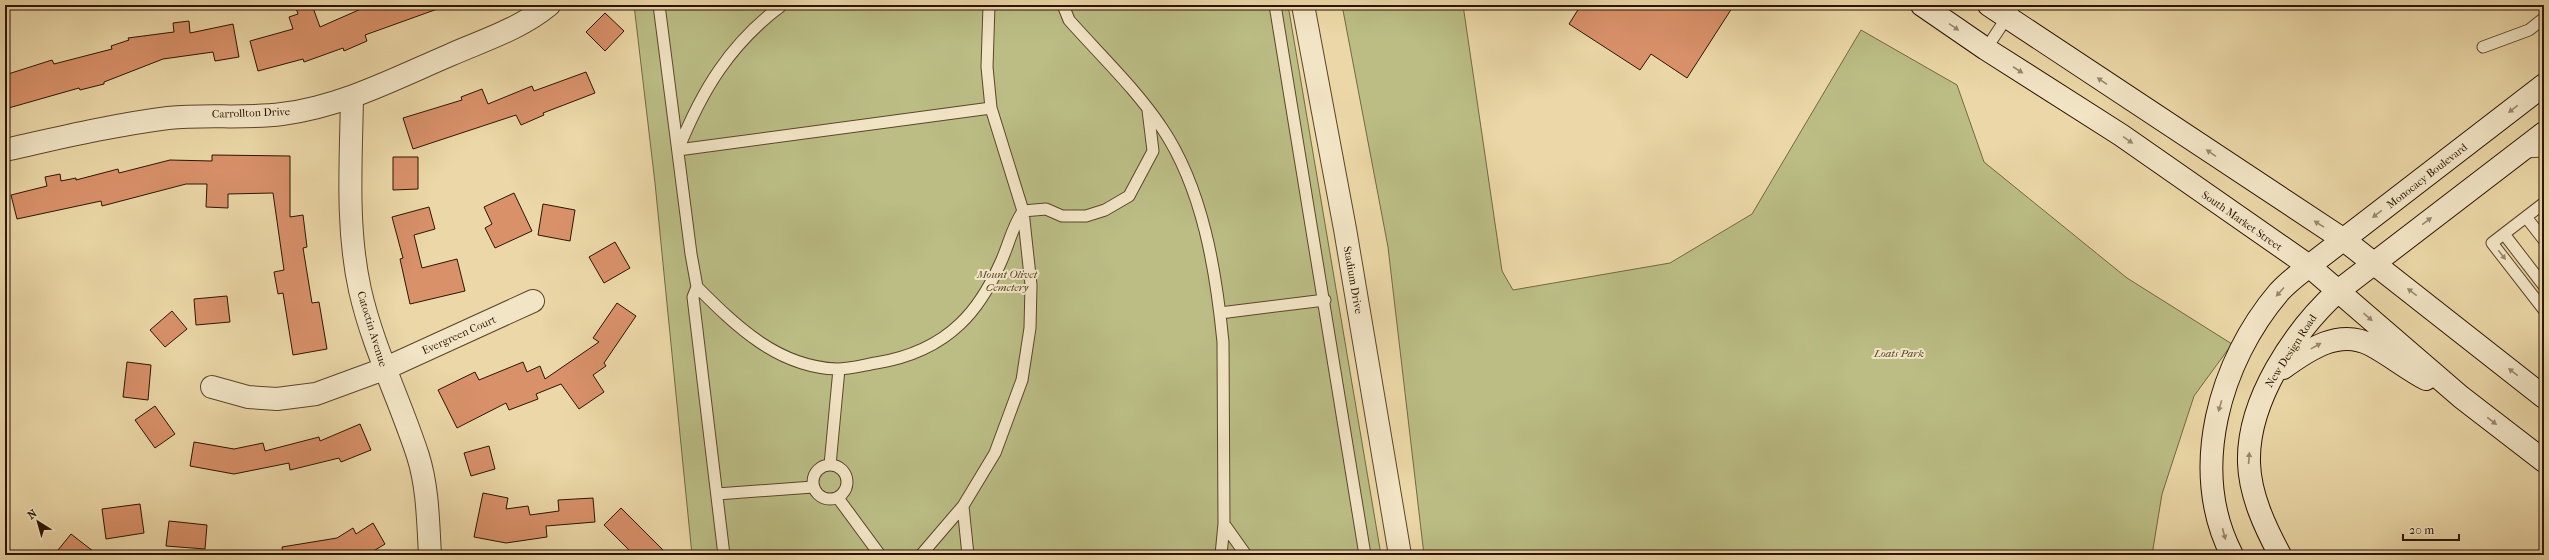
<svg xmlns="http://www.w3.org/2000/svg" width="2549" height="560" viewBox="0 0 2549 560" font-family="'IM FELL French Canon',serif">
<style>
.green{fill:#bbbd85;stroke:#746842}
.building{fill:#d9916a;stroke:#2d1400}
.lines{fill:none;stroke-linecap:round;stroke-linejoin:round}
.lane-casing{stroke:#5c452a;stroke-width:13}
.street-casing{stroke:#5c452a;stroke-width:24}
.secondary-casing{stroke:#2d1400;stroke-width:24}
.lane{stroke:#f2e5c6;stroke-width:11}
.street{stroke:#f2e5c6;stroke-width:22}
.secondary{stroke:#f2e5c6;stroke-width:22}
.oneway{fill:#99876d}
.labels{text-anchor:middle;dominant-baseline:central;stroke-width:4;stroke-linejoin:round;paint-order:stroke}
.street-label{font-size:11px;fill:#2d1400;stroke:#f2e5c6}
.park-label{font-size:11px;font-style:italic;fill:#584728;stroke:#f2e5c6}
</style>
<rect width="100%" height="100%" fill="#ebd7a7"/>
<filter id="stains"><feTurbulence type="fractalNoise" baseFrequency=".005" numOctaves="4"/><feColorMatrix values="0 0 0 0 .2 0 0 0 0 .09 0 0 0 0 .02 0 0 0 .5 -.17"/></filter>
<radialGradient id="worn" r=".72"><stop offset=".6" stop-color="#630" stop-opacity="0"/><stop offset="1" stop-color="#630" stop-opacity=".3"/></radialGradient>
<path class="green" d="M634 5H1288L1381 555H692L655 183Z
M1342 5H1463L1502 271 1513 290 1670 263 1752 214 1861 30 1957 85 1984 162 2127 278 2232 344 2194 396 2162 494 2152 555H1424L1388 247Z"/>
<path class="building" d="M295 5H312L320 27 370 5H443V7L365 35 367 41 344 51 343 48 304 62 303 59 258 71 250 41 293 29 289 17 298 14Z
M1581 5H1734L1687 78 1651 54 1640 70 1569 24Z
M605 13 624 31 605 51 586 32Z
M189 21 190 33 233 24 239 57 215 61 213 52 163 59 104 82V84L80 90 79 88 5 109V75L52 60 54 64 112 49 111 46 129 40 128 38 174 32 173 23Z
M586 72 595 93 543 113 544 115 521 125 516 115 413 149 403 118 462 100 461 97 482 89 488 104 532 86 534 91Z
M212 155 290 156V217L303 215 307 247 303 248 312 303 319 302 327 349 293 355 283 293 278 294 274 272 284 270 273 193 228 194V208L206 207 207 184H186L102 206 101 201 17 219 11 195 47 186 45 177 60 174 61 181 76 178V180L118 169 119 173 170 160 212 161Z
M393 157H418V189L393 190Z
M514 193 532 231 495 248 485 228 492 224 484 207Z
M543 204 575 210 570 241 538 235Z
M429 207 435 229 414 235 422 268 457 259 465 291 410 304 400 259 403 258 392 217Z
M615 242 630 268 604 283 589 257Z
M227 296 230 322 196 325 194 299Z
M617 303 636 316 604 363 606 366 593 375 604 392 579 409 561 384 536 394 538 399 509 410 506 403 457 428 438 390 475 372 479 380 523 362 527 372 540 366 545 379 599 342 593 338Z
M172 311 187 329 165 347 150 330Z
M127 362 151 365 148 400 123 397Z
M155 406 175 434 155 448 135 420Z
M360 424 371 450 341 462 339 458 290 470 289 463 234 474 190 466 194 442 234 449 263 443 265 451 319 437 320 441Z
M489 446 495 469 471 476 464 453Z
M483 493 508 498 506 509 528 506 530 515 559 511 558 500 593 498 595 522 546 526 547 537 506 543 474 537Z
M140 504 144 533 106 539 102 509Z
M621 508 668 555H634L604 525Z
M169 521 207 525 205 549 166 546Z
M373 523 385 544 367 555H356L354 552 333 555H283L282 547 337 538 353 528 356 534Z
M71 534 98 555H54Z"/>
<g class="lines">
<defs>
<path id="lane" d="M659 5 691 254 697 287 693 297 724 555
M782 5C730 44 702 90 678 150L991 108
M1063 5 1069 20C1100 55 1136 89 1162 128 1203 189 1216 271 1223 342L1224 524 1221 555
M1275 5 1365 555
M2483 47 2529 30 2544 18
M1986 49 2015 5
M2526 152 2544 151
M2544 203 2492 243 2544 310
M2526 217 2544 240
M2504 234 2544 286
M697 287C737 327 778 367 837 369 850 369 864 365 876 363 907 358 937 346 960 324 977 308 991 284 1000 264 1009 245 1011 229 1023 211L1046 209 1062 216H1086L1105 210 1129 196 1153 151 1148 110
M1220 313 1325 300
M813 482a17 17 0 1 1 34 0a17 17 0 1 1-34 0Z
M830 465 839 369
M717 494 813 487
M838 498 880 555
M963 506 968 555
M1224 524 1246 555
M921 555 963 506 995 453 1022 380 1030 328 1031 285 1023 211 991 108 987 67 989 5"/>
<path id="street" d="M1303 5 1345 229 1400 555
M352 97C351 161 346 227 360 290 373 348 400 400 418 456 428 488 428 522 430 555
M5 150C59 138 113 125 168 118 207 114 245 119 282 114 341 107 396 78 450 55 484 40 520 29 549 5
M212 387 248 397 277 399 316 394 384 369 533 301"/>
<path id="secondary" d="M1922 5 1986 49 2121 135 2309 266 2461 397 2544 461
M1989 5 2344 240 2544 397
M2283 368C2308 350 2339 328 2371 345 2390 355 2407 369 2426 379
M2232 555C2188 470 2220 361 2279 292 2288 282 2299 274 2309 266L2544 85
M2280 555C2265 527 2250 495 2249 463 2247 401 2294 331 2338 291L2544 133"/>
</defs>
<use href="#lane" class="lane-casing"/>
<use href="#street" class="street-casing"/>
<use href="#secondary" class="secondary-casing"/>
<use href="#lane" class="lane"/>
<use href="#street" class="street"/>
<use href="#secondary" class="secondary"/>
</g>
<defs><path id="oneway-solid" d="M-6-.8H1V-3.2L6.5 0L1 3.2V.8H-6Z"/></defs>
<g class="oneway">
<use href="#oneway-solid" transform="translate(1954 27) rotate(35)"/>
<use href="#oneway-solid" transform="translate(2018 70) rotate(33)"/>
<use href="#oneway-solid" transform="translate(2102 81) rotate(-146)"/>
<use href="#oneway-solid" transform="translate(2513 109) rotate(142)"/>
<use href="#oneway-solid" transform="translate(2128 140) rotate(35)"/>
<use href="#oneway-solid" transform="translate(2211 153) rotate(-146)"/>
<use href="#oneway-solid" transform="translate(2377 214) rotate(142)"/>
<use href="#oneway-solid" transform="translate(2427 221) rotate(-37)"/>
<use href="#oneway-solid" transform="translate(2319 224) rotate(-148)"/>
<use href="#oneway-solid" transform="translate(2502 255) rotate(52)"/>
<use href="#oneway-solid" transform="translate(2280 292) rotate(132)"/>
<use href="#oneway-solid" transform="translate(2412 292) rotate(-142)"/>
<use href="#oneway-solid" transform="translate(2368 317) rotate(41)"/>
<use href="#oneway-solid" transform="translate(2316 346) rotate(-29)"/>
<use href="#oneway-solid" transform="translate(2513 372) rotate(-142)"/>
<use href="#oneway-solid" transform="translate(2220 406) rotate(106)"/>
<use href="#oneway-solid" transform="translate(2492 421) rotate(38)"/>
<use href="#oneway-solid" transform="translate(2249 458) rotate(-86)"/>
<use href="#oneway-solid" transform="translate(2224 534) rotate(75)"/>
</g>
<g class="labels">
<g class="street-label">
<text transform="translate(251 113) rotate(-2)">Carrollton Drive</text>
<text transform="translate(2427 176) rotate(-38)">Monocacy Boulevard</text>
<text transform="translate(2242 221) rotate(35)">South Market Street</text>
<text transform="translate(1353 280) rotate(80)">Stadium Drive</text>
<text transform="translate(372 329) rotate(73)">Catoctin Avenue</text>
<text transform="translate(459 335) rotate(-24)">Evergreen Court</text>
<text transform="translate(2291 351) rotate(-57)">New Design Road</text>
</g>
<g class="park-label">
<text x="1007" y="274">Mount Olivet<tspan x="1007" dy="13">Cemetery</tspan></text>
<text x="1899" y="353">Loats Park</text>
</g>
</g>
<rect width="2549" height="560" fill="none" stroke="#ebd7a7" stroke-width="20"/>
<rect x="6" y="6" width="2537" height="548" fill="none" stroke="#2d1400" stroke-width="2"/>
<rect x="10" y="10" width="2529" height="540" fill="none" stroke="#2d1400"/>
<g transform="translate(38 522) rotate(323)" stroke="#f2e5c6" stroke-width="3" paint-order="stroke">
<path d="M0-3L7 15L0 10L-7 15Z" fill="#2d1400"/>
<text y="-6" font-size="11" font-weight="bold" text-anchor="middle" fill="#2d1400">N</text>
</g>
<path d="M2403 534v6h56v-6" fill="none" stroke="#2d1400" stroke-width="2"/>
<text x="2409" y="534" font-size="12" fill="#2d1400" stroke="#f2e5c6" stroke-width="3" paint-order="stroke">20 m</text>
<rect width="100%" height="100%" filter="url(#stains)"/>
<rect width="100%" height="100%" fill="url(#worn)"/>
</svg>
